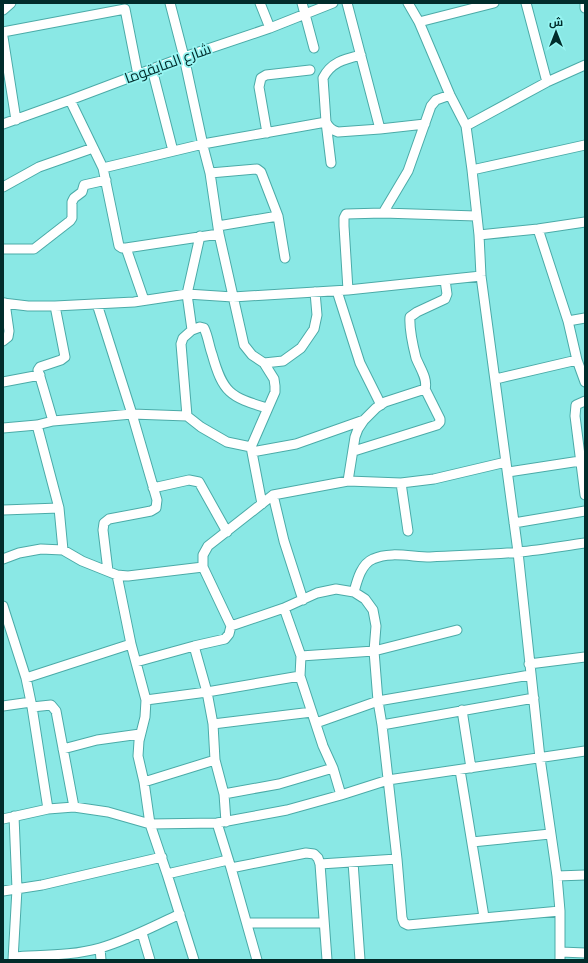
<svg xmlns="http://www.w3.org/2000/svg" width="588" height="963" viewBox="0 0 588 963" font-family="'Alegreya Sans',Cairo,sans-serif">
<style>
.lines{fill:none;stroke-linecap:round;stroke-linejoin:round}
.minor-casing{stroke:#4baba8;stroke-width:11}
.minor{stroke:#fff;stroke-width:9}
.labels{text-anchor:middle;dominant-baseline:central;stroke-width:3.5;stroke-linejoin:round;paint-order:stroke}
.street-label{font-size:15px;fill:#012c2b;stroke:#97f5f2}
</style>
<rect width="100%" height="100%" fill="#8ae8e5"/>
<g class="lines">
<defs>
<path id="minor" d="M170 3 184 57 204 150 210 173 219 234 244 345 252 355 264 363 274 379 275 386V392L251 447 262 504
M260 3 270 28
M302 3 314 48
M347 3 380 129
M408 3 419 22 450 95 466 126 472 170 479 235 481 276 518 552 540 758 557 876 560 911V960
M526 3 547 82
M585 3V8
M3 10 11 3
M419 22 494 3
M3 32 125 9 138 75
M3 37 16 120
M361 55C345 59 331 62 323 78L326 122C329 128 332 130 338 132L380 129 425 124
M152 69 173 151
M70 100 103 168 119 246 122 248H126L219 234
M3 124 70 100 184 57 270 28 333 3
M466 126 547 82 585 65
M267 133 259 87 261 78 266 75 310 70
M103 168 203 144 326 122 331 163
M472 170 585 145
M210 173 257 169 261 172 278 216 285 258
M3 187 39 167 93 148
M383 213 408 171 431 106 436 100 450 95
M218 226 278 216
M538 229 568 321 577 360 585 382
M479 235 538 229 585 222
M126 248 144 300
M3 249H34L70 221 72 218V202L74 198 82 192 84 185 106 180
M348 290 344 226V218L346 214 383 213 476 216
M337 291 360 363 381 405
M3 303 28 306H55L134 302 187 294 233 297 348 290 481 276
M97 304 132 414 157 500 156 508 151 511 109 519 104 523 103 530 108 571
M568 321 585 318
M192 330 200 327 204 328C208 336 209 346 212 354 223 393 230 397 267 408
M3 341 8 337 9 331 5 303
M264 363 283 361 301 348 314 329 317 315 315 292
M496 379 577 360
M3 382 40 375
M585 401 576 405 575 416 585 495
M187 416 181 344 183 338 192 330 187 294 200 236
M53 421 38 370 40 367 61 360 65 357 55 306
M37 425 59 508 63 550
M3 428 37 425 53 421 132 414 187 416 201 427 227 442 251 447
M354 451 437 425 440 422V419L425 389
M252 452 296 444 364 420
M508 472 580 461
M348 481 355 437 358 429 364 420 376 408 385 402 425 389C428 379 420 368 416 358 413 346 409 330 410 317L417 312 445 299 447 294 445 280
M401 483 408 531
M153 488 189 480 199 482 227 532
M273 495 284 541 303 600
M3 510 59 508
M514 523 585 511
M3 559 19 553 41 549 63 550 82 561 117 575 128 576 203 567
M117 575 131 644 146 700 145 717 139 741 138 756 144 782 150 824 167 874 194 960
M354 592C357 581 361 564 373 559 390 551 412 557 430 557 460 555 489 555 519 552 541 550 563 546 585 543
M3 606 26 678 32 707 48 809
M284 608 301 656 300 676 323 746 333 768 341 795
M231 626 284 608 317 593 336 589 354 592 365 599 373 610 376 626 374 651 378 701 382 725 397 859 402 918 404 923 408 925 560 911
M301 656 374 651 457 630
M136 662 194 646
M529 664 585 657
M26 678 131 644
M146 700 207 692 300 676
M3 706 31 702
M32 707 51 705 56 711 74 807
M462 710 471 768
M316 723 378 701 530 675
M213 724 312 712
M382 725 534 698
M63 749 97 740 140 734
M460 770 484 917
M144 782 215 760
M224 794 279 784 333 768
M3 819 48 809 74 807 108 812 150 824 217 823 287 810 341 795 388 780 585 751
M226 822 224 794 215 760 213 724 207 692 194 646 225 639 229 634 231 626 203 567V555L208 546 273 495 348 481 401 483 434 479 506 462
M217 823 231 868 257 960
M472 842 550 834
M353 862 360 960
M320 864 397 859
M231 868 306 853 314 854 318 858 320 864 327 960
M167 874 228 860
M557 876 585 875
M3 891 42 885 162 857
M247 923H323
M142 933 150 960
M100 948 101 960
M561 952 585 953
M14 957C42 955 72 956 100 948 128 940 154 926 180 914
M13 960 17 889 14 816"/>
</defs>
<use href="#minor" class="minor-casing"/>
<use href="#minor" class="minor"/>
</g>
<g class="labels">
<g class="street-label">
<text transform="translate(168 64) rotate(-20)">شارع المايقوما</text>
</g>
</g>
<rect width="588" height="963" fill="none" stroke="#012c2b" stroke-width="8"/>
<g transform="translate(556 32)" stroke="#97f5f2" stroke-width="3" paint-order="stroke">
<path d="M0-3L7 15L0 10L-7 15Z" fill="#012c2b"/>
<text y="-6" font-size="11" font-weight="bold" text-anchor="middle" fill="#012c2b">ش</text>
</g>
</svg>
